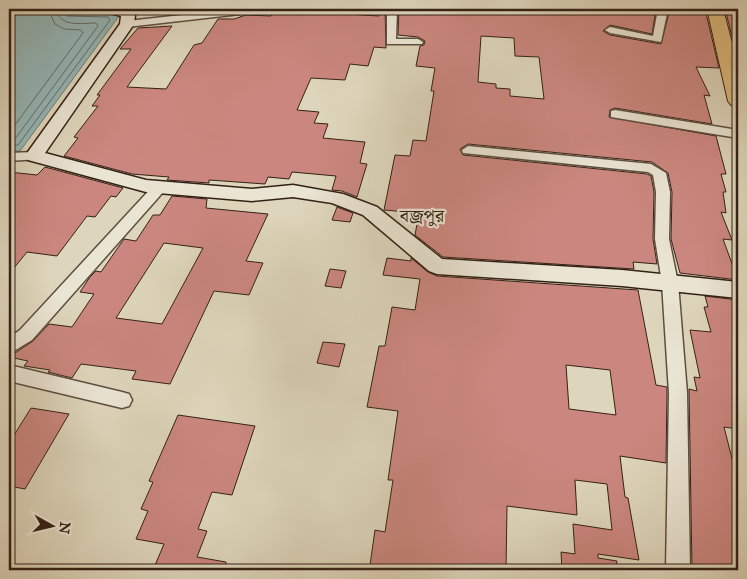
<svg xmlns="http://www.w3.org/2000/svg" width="747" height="579" viewBox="0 0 747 579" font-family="'IM FELL Great Primer','Noto Serif Bengali',serif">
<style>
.water{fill:#95b7b8;stroke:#6e7b77}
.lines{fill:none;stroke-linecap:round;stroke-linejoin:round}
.shore{stroke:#646c67;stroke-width:1}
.building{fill:#cb877f;stroke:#342116;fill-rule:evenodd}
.street-casing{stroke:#5e4e40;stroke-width:3}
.secondary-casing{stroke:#342116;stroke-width:3}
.highway-casing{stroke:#342116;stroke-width:2}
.street{fill:#eae4d3;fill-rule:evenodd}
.secondary{fill:#eae4d3;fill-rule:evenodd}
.highway{fill:#dfbb7e;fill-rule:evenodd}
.labels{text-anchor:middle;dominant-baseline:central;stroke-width:4.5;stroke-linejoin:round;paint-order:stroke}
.quarter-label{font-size:18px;fill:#342116;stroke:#eae4d3}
</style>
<rect width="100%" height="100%" fill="#ded6bc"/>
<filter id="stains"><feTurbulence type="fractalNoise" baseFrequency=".004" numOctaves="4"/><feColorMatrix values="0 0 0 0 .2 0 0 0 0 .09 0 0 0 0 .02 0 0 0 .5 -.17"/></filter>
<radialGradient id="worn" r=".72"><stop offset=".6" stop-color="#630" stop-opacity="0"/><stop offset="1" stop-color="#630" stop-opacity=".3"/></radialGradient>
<path class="water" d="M9 11 122 12 20 151H9Z"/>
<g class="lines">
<path class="shore" d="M9 133 83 33 81 30 64 29 55 24 48 9
M9 140 15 139 98 26 96 23C81 23 60 28 56 9
M9 146 18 145 110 20 108 17 67 16 62 9"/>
</g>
<path class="building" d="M275 9H347L346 14 379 16 381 9H385L386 48 374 47 368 66 350 64 345 80 311 78 297 110 319 112 314 123 328 124 323 138 365 142 360 163 367 164 357 197 342 191 332 190 336 176 292 172 289 179 268 177 265 184 209 180V183L167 180 169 177 132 174 64 156 78 138 74 137 98 106H92L100 95H97L131 49H120L138 28 172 26 127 87 166 89 194 45 202 43 218 19H234L246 15 271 16Z
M399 9H421V11L453 13 454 9H656L652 34 610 25 603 31 610 35 661 44 670 9H705L719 68 696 67 710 96 704 95 712 124 615 108 610 110 609 117 716 136 726 174H721L726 192H723L726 213 721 212 732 240 723 239 738 280 680 273 671 239 672 192 668 173 652 162 468 144 460 149 463 155 647 174 651 176 654 192 653 239 657 264 633 262 634 269 443 257 415 235 419 213 384 210 395 155 410 156 413 140 426 141 434 91H431L435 68 416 66 420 46 424 45 425 41 418 37 398 35ZM481 36 514 38 515 56 539 57 544 99 510 96V89L496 88V84L478 82Z
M725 9H738V60Z
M45 167 123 188 116 197 111 196 95 217 87 216 57 256 27 252 9 274V172L37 175Z
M172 196 207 199 206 208 268 214 246 261 263 263 249 295 214 291 170 384 132 379 136 371 81 364 72 378 48 372 50 370 24 366 28 361 9 357 33 341 49 324 72 327 94 294 80 292 90 277 96 271 101 272 124 239 136 241 153 215H160ZM164 243 203 248 162 324 116 318Z
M337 207 353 213 350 222 332 220Z
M387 258 411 261V258L428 272 437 276 638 290 656 385 667 387V393L666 463 620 456 625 497 628 498 639 560 598 554V558L617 561 616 570H562L561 552 575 554 573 524 612 530 607 484 575 480 577 515 507 506 506 570H402L370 565 375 530 385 532 393 480H388L398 411 367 407 379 346H385L392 307 415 310 420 279 383 275ZM566 365 610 370 616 415 569 409Z
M330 269 346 271 341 288 325 286Z
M705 296 738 300V429L724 427 738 482V570H692L689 389 697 391 694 377 700 378 690 330 711 332 704 307H708Z
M323 342 345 344 339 367 317 363Z
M31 408 69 414 25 489 9 486V443Z
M178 415 255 426 232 495 212 492 198 529 207 531 197 557 226 562V570H153L164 544 136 539 148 511 141 509 153 482 149 481Z"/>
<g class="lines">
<defs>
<path id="street" d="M237 9H264L259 12 127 27 122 24 127 21Z
M387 9H397L396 39H418L423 42 422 44H387Z
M658 9H668L661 42 610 33 605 30 610 27 653 36Z
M615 110 738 130V138L611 117V111Z
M468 146 651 164 666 173 670 192 669 239 678 283 687 393 690 570H666L669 393 662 283 655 239 656 192 653 175 648 172 463 153 462 150Z
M34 152 39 153 40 156 39 159 9 161V153Z
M160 183 165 184 167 187 165 190 32 340 9 354V338L20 330 155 184Z
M9 365 122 392 129 394 132 400 129 406 122 408 9 381Z"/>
<path id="secondary" d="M106 9H129L135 15 134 24 45 153 146 180 252 189 293 185 343 194 377 207 442 259 622 270 738 282V298L622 286 437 274 429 271 363 215 332 203 293 197 252 201 146 192 28 160 25 156 120 24 121 16 107 12Z"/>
<path id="highway" d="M707 9H723L738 66V107L731 105 728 101Z"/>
</defs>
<use href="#street" class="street-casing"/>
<use href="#secondary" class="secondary-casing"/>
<use href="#highway" class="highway-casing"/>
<use href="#street" class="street"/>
<use href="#secondary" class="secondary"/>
<use href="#highway" class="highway"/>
</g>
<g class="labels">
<g class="quarter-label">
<text x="422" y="216">বজ্রপুর</text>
</g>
</g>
<rect width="747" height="579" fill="none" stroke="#ded6bc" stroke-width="30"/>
<rect x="10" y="10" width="727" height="559" fill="none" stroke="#342116" stroke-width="2.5"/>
<rect x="15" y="15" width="717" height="549" fill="none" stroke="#342116"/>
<g transform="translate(52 526) rotate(98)" stroke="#eae4d3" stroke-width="4" paint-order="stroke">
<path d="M0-4L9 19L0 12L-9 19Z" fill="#342116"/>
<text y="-8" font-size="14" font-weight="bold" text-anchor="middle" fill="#342116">N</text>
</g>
<rect width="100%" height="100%" filter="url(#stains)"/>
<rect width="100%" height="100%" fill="url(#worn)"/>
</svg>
